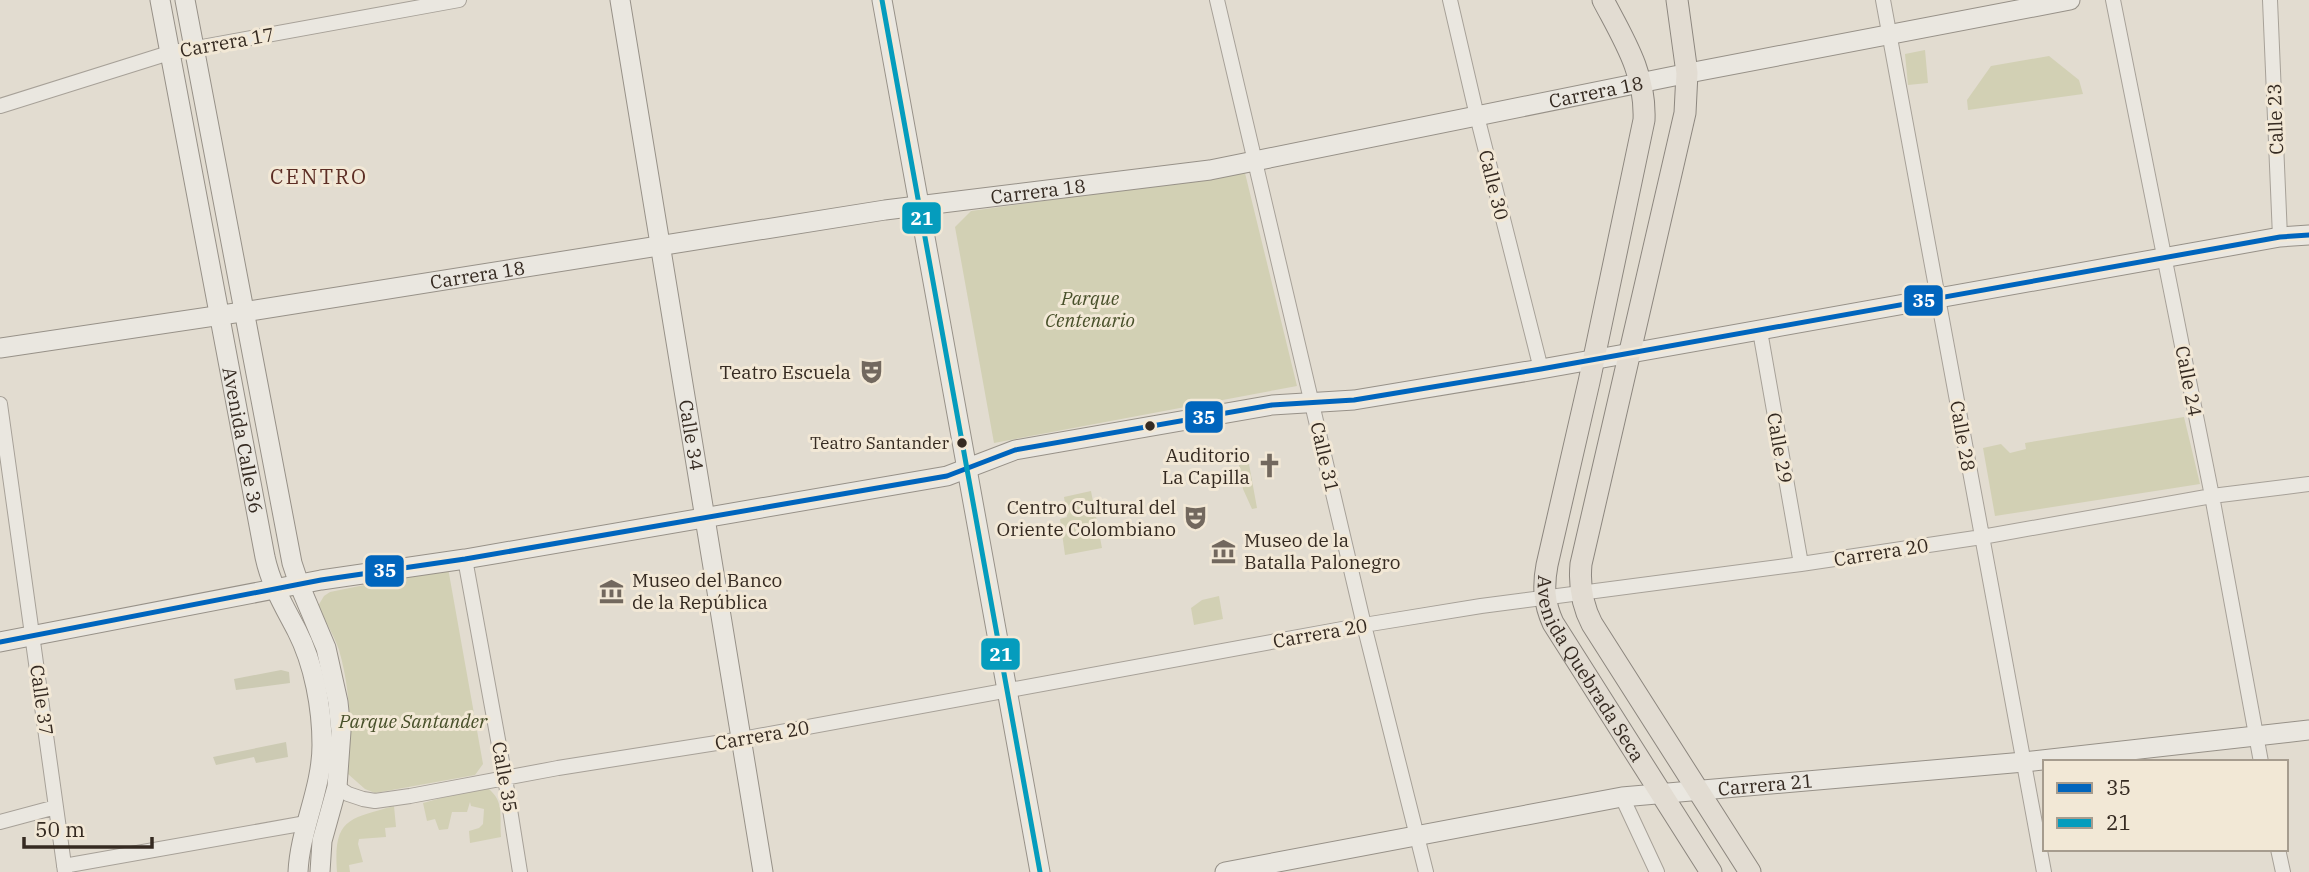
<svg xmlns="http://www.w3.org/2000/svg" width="2309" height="872" viewBox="0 0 2309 872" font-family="'IBM Plex Serif',serif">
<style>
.green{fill:#d2d0b4}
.cemetery{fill:#cccab3}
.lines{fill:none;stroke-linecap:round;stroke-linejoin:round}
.street-casing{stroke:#a7a198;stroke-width:16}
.secondary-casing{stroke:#979188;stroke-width:21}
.primary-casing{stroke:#8d877f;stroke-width:23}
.street{stroke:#eae7e0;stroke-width:14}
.secondary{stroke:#eae7e0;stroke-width:19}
.primary{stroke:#e2dcd2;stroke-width:21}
.bus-1-casing{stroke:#f2e8d6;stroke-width:10}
.bus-2-casing{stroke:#f2e8d6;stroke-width:10}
.bus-1{stroke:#0065bd;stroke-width:5}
.bus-2{stroke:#059cbd;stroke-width:5}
.bus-dot{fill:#352a21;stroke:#f2e8d6;stroke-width:2.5}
.labels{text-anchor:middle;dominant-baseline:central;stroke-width:6;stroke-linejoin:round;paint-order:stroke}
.bus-label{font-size:17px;fill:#352a21;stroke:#f2e8d6;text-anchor:end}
.street-label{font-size:19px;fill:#352a21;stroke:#f2e8d6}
.park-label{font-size:19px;font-style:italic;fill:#48502a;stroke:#f2e8d6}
.poi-label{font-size:19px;fill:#352a21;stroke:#f2e8d6;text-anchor:end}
.neighbourhood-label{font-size:21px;letter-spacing:2px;fill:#5d2e25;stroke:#f2e8d6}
.line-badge{stroke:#f2e8d6;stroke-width:2.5}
.badge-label{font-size:19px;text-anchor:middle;font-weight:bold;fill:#fff}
</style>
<rect width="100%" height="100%" fill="#e2dcd0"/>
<path class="green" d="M1925 50 1928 83 1908 85 1905 54Z
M2049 56 2079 80 2083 94 1968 110 1967 100 1991 66Z
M1245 173 1297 386 994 443 955 227 971 211Z
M2184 417 2200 484 1995 516 1983 448 2001 444 2010 453 2026 449 2025 443Z
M1249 464 1257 508 1252 509 1243 489 1239 465Z
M1091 491 1102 548 1065 555 1060 519 1067 517 1064 497Z
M448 568 483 764 475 775 375 793 365 789 348 774C351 732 351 691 339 650 334 635 325 621 318 606L324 596 330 592Z
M1219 596 1223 619 1194 625 1191 608 1202 600Z
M485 786C506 801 499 815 501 837L470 843 469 831 479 828 483 824 484 809 471 806 470 802 467 812H452L448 829 439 830 435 819 427 821 423 803Z
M394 806 396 827 385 828 386 837 359 839 358 844 363 862 349 865 350 872H337C333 818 349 819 394 806Z"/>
<path class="cemetery" d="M281 670 289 672 290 683 236 690 234 679Z
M286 742 288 757 256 763 254 757 216 765 213 757Z"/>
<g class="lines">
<defs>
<path id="street" d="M1217 0 1364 625 1426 872
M1450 0 1477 116 1541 369
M1883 0 2044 872
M2113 0 2212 496 2261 762
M2270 0 2280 237
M0 106 169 53 459 0
M1760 331 1801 564
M0 404 65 872
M465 559 505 778 520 872
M337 787 348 794 363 799 375 801 410 796 558 768 742 739 1364 625 1481 606 1801 564 1982 537 2212 496 2309 484
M1622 797 1657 872
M0 822 56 807
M2278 849 2283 872
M64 866 306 823"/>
<g id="secondary">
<path id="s1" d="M160 0 265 557C271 585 284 606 297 631 314 664 322 708 322 745 322 789 300 829 298 872"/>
<path d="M185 0 292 563 299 584 326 648 338 702 341 731 337 787 322 841 320 872"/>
<path id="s2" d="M620 0 763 872"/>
<path d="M882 0 1040 872"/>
<path id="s3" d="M0 348 256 310 885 210 1210 170 1694 72 2070 0"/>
<path d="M0 642 321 580 465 559 947 476 1015 450 1272 405 1354 400 1541 369 2280 237 2309 235"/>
<path id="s4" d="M1225 872 1622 797 2024 762 2309 730"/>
</g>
<g id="primary">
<path id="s5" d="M1603 0C1624 40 1646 74 1644 120L1589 382 1547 565C1543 586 1544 603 1553 623L1711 872"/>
<path d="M1677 0 1687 73 1685 113 1581 564C1579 586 1582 605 1592 624L1750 872"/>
</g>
</defs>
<use href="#street" class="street-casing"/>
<use href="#secondary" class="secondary-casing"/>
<use href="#primary" class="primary-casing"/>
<use href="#street" class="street"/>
<use href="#secondary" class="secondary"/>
<use href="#primary" class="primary"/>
<defs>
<path id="bus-1" d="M0 642 321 580 465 559 947 476 1015 450 1272 405 1354 400 1541 369 2280 237 2309 235"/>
<path id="bus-2" d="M882 0 1040 872"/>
</defs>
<use href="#bus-1" class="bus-1-casing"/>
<use href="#bus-2" class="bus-2-casing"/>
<use href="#bus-1" class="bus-1"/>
<use href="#bus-2" class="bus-2"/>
</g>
<defs>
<symbol id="theatre-bare" viewBox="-9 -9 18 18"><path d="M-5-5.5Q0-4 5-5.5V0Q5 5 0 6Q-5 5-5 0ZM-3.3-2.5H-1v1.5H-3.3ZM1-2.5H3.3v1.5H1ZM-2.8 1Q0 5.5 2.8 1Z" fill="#72685e" stroke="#f2e8d6" stroke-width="2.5" paint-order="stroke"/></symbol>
<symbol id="church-bare" viewBox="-9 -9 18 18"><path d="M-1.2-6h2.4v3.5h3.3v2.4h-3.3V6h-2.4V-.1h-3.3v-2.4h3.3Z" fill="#72685e" stroke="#f2e8d6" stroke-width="2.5" paint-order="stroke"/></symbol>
<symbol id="museum-bare" viewBox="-9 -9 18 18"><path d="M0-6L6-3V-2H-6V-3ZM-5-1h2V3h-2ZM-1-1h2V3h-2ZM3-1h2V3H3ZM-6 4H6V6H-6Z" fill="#72685e" stroke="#f2e8d6" stroke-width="2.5" paint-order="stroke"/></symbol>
</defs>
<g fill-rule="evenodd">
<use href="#theatre-bare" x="854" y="354" width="35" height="35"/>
<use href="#church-bare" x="1252" y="448" width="35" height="35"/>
<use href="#theatre-bare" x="1178" y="500" width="35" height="35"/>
<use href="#museum-bare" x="1206" y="534" width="35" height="35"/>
<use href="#museum-bare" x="594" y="574" width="35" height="35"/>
</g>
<g class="bus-dot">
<circle cx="1150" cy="426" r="6"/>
<circle cx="962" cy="443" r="6"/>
</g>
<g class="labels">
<g class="bus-label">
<text x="949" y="443">Teatro Santander</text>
</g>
<g class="street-label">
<text transform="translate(227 42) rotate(-10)">Carrera 17</text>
<text stroke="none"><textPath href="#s3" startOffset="1617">Carrera 18</textPath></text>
<text transform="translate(2275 119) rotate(-92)">Calle 23</text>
<text transform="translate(1494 185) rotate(76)">Calle 30</text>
<text stroke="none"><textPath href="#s3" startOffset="1050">Carrera 18</textPath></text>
<text stroke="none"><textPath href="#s3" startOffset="483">Carrera 18</textPath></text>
<text transform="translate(2189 381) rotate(79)">Calle 24</text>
<text stroke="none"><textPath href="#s2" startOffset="441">Calle 34</textPath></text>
<text transform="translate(1963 436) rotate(80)">Calle 28</text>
<text stroke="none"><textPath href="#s1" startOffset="448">Avenida Calle 36</textPath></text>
<text transform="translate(1780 448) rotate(80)">Calle 29</text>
<text transform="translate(1325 457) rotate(77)">Calle 31</text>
<text transform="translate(1881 552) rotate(-9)">Carrera 20</text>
<text transform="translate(1320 633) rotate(-10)">Carrera 20</text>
<text stroke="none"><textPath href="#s5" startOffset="700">Avenida Quebrada Seca</textPath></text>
<text transform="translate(42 700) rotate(82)">Calle 37</text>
<text transform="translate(762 735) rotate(-10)">Carrera 20</text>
<text transform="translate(505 777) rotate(80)">Calle 35</text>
<text stroke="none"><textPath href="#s4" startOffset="548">Carrera 21</textPath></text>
</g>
<g class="park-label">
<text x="1090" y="298">Parque<tspan x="1090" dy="22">Centenario</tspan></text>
<text x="413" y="721">Parque Santander</text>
</g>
<g class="poi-label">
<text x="851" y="372">Teatro Escuela</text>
<text x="1250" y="455">Auditorio<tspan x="1250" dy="22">La Capilla</tspan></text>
<text x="1176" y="507">Centro Cultural del<tspan x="1176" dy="22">Oriente Colombiano</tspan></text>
<text x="1244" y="540" text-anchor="start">Museo de la<tspan x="1244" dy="22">Batalla Palonegro</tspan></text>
<text x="632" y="580" text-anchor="start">Museo del Banco<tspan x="632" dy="22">de la República</tspan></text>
</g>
<g class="neighbourhood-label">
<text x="319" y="176">CENTRO</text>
</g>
</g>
<g class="line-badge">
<rect x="901" y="201" width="41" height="34" rx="7" fill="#059cbd"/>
<rect x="1903" y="284" width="41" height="33" rx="7" fill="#0065bd"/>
<rect x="1184" y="400" width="40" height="34" rx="7" fill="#0065bd"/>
<rect x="364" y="554" width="41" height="34" rx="7" fill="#0065bd"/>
<rect x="980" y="637" width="41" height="34" rx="7" fill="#059cbd"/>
</g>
<g class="badge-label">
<text x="922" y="225">21</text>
<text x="1924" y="307">35</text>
<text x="1204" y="424">35</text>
<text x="385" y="577">35</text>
<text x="1001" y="661">21</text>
</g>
<rect x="2043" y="760" width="245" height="91" fill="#f2e8d6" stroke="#a69c8e" stroke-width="2"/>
<rect x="2057" y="783" width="35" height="10" fill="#0065bd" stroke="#a69c8e" stroke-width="2"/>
<text x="2106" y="795" font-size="21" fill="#352a21">35</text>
<rect x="2057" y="818" width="35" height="10" fill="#059cbd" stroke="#a69c8e" stroke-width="2"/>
<text x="2106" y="830" font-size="21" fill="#352a21">21</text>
<path d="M24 837v10h128v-10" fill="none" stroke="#352a21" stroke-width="3.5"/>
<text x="35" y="837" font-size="21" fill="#352a21" stroke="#f2e8d6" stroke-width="5" paint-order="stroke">50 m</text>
</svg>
